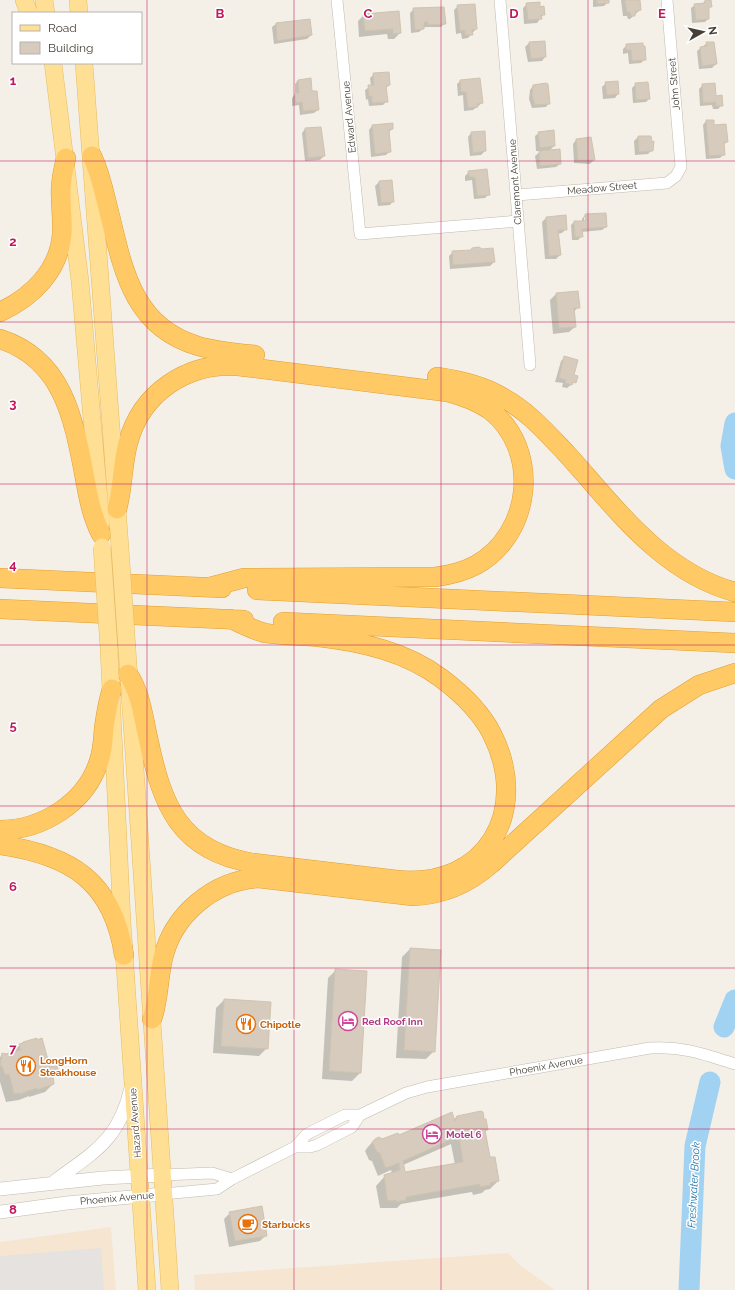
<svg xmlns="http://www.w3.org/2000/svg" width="735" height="1290" viewBox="0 0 735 1290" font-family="Raleway,sans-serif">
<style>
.commercial{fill:#f6e6d1}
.parking{fill:#e5e2df}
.shadow{fill:#0003;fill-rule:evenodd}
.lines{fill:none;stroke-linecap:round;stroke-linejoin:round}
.river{stroke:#a2d2f2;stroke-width:21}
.building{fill:#d6cbbc;stroke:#d0c3af;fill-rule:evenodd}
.minor-casing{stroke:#c2baac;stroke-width:12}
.tertiary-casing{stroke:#c2baac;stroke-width:14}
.primary-casing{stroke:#e6bc63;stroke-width:18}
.motorway-casing{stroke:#e09e34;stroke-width:20}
.minor{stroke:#fff;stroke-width:11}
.tertiary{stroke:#fff;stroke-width:13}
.primary{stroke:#ffdf94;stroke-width:17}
.motorway{stroke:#ffca66;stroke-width:19}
.primary-bridge-casing{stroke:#e6bc63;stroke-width:18;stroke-linecap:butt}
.primary-bridge{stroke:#ffdf94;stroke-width:17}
.grid{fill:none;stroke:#c2185b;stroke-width:1;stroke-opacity:0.55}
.labels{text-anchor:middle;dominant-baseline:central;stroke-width:3;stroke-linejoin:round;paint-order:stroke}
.street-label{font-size:10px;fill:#474036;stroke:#fff}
.hotel-label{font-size:10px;font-weight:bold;fill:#b23c85;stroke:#fff;text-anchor:start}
.food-label{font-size:10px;font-weight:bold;fill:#c56008;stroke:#fff;text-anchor:start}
.water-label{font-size:11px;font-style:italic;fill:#2b79ad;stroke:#fff}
.grid-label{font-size:13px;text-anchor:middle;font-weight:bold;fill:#c2185b;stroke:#fff;stroke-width:3;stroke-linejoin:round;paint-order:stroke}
</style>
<rect width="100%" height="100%" fill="#f4f0e7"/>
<path class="commercial" d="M111 1227 116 1290H0V1242Z
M508 1253 521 1266 555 1290H195L194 1275Z"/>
<path class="parking" d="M101 1248 104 1290H0V1256Z"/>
<path class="shadow" d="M593 0H608V2L604 6 593 7Z
M621 0H639L640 10 630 19H628L627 16H623Z
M705 1 711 6 708 9V19L705 22 692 23 691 8 695 5 702 4Z
M527 4 539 8 544 14 537 23 524 24 523 8Z
M458 6 476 29 468 38 462 39 461 33 456 34 454 10Z
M414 9 445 23 441 27H425L419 32 411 33 410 13Z
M398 12 400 33 394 39H388L387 34 359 37 358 21 364 15Z
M276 24 311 35 307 39 274 44 272 27Z
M529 43 545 57 542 61 528 62 525 47Z
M707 43 716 64 712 68 699 69 697 51Z
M627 45 645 59 641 63 629 64 628 53 623 54V49Z
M374 74 389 85 385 89 387 101 383 105 369 106 368 99 366 100 365 90 371 86 370 78Z
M298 80 311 92 318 110 314 113 300 115 299 105 292 106V98L295 94V84Z
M460 81 482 103 473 110 464 111 463 95 458 96 457 84Z
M606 83 618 94 615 98 603 99 602 87Z
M636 84 649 99 646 102 633 103 632 88Z
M703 85 722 105 718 109H713L712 105 700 106 699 89Z
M533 86 549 103 546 107 532 108 529 99 530 90Z
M706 121 727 142 723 145 724 154 720 158 706 159 703 125Z
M372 126 392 129 388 133 390 151 386 155 371 157 369 130Z
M305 129 324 156 320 160 305 161 302 133Z
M471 133 485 151 481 155 470 156 468 137Z
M539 133 554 146 549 151 560 164 556 167 537 169 535 156 541 151H536L535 136Z
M638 137 652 150 648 154 635 155 634 141Z
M576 140 594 160 590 164 574 163 573 144Z
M486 170 489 194 485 198 474 199 472 180 465 181V176L469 172Z
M379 182 393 201 390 205 378 206 375 186Z
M585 215 606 227 602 230 581 232 582 236 578 240H572L571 225 574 222H582V219ZM584 217H586L587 226H585Z
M565 216 566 229 562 233 557 234 560 255 556 259H545L542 222 546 218Z
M472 249H493L494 262 490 266 450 269 449 256 453 252 470 251Z
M556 294 579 307 573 312 575 327 569 332 553 334 550 300Z
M565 357 575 382 567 388 562 387 563 383 555 382 561 361Z
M410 949 434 1051 426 1059 396 1058 402 957Z
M336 970 360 1073 352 1081 322 1079 328 978Z
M224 1000 270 1003 267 1048 259 1056 213 1053 216 1008Z
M23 1042 49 1068 58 1073 52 1079 53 1084 45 1092 29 1097V1096L19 1100 6 1102 0 1082V1057L3 1054 11 1053Z
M457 1116 487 1129 485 1132 490 1159 498 1181 490 1189 485 1190 482 1193 473 1195 472 1192 401 1204 397 1208H380L376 1186 385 1176 392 1173 391 1170 378 1176 372 1161 369 1160 365 1151 367 1148 375 1139 382 1140 398 1136 454 1120ZM451 1144 455 1165 404 1173 403 1165Z
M230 1213 266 1235 260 1241 229 1247 224 1219Z"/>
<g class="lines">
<path class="river" d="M735 423 731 446 735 469
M724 1027 735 1000
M689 1290 695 1146 710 1082"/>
</g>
<path class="building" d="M597 0H609V3L597 4Z
M625 0H640L641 10 635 12V16H631L630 12H627Z
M705 0H711L712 7H709V19L696 20 694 4 705 3Z
M540 2V7L544 6 545 15H541L542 19 528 20 526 3Z
M475 4 477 29 472 30 473 35H465V30L460 31 457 5Z
M444 7 446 24 428 25V22H424V29L415 30 413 8Z
M399 11 401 33 393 34V29L365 31 363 14Z
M310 19 312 35 277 41 276 23Z
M545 41 546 57 531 59 529 42Z
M706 42H714L717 64 702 66 700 47 707 46Z
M643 43V46H645L646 60 632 61 631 50H626V44Z
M389 72 390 85 386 86 388 102 372 103V96H369L368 85H374L373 73Z
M311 78 312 91H317L319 110 303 111 302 102 296 103 295 93H299L298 80Z
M480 78 483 103 477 104 478 107 468 108 466 92H461L460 80Z
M618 81 619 94 607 95 605 82Z
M648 82 650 99 636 100 635 83Z
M546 83 548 84 550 104 535 105 532 95 533 85Z
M715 83 716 96 722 95 723 106H716V102L703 103 702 84Z
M706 120H714V125L726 124 728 142H724L725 155 709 156Z
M393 123V129L389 130 391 152 375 154 372 125Z
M321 127 325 156 308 158 305 128Z
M554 130 555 146 540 148 538 132Z
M485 131 486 151 473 153 471 132Z
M638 136H651L652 142 654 141 653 151 639 152Z
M591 137 595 160H578L576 139Z
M560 149 561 164 540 166 539 151Z
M487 169 490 195 477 196 475 177H469L468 171Z
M392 180 394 202 381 203 379 181Z
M606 213 607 227 582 229 583 237H575L574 221H586L585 214Z
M566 215 567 230H558L561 255 549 256 546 217Z
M479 247 482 249 493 248 495 262 453 265 452 251 471 250 472 248Z
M578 291 580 308H574L576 327 559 328 556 293Z
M564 356 578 360 574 375 578 376 576 383 573 382 572 385 565 383 566 380 559 378Z
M410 948 441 950 435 1052 404 1050Z
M335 969 367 971 361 1073 329 1071Z
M224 999 271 1002 268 1049 221 1046Z
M37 1038V1040L42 1038 50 1067 57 1065 59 1073 53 1075 54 1084 37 1090V1088L20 1094V1093L14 1094 9 1074 5 1075 2 1066H0L2 1053 6 1054 21 1050 19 1044 23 1043V1042Z
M481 1111 483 1112 484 1119H486L488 1130H485L490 1157H495L499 1181 490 1183 491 1185 480 1187V1184L406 1197V1200L396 1202V1200L389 1201 387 1199 384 1175 400 1170 399 1163 386 1168 385 1167 380 1153 377 1152 372 1142 375 1139 379 1137 382 1139 398 1133 399 1135 452 1112 455 1121 457 1116ZM459 1136 463 1162 405 1172 403 1161Z
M262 1206 267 1236 235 1241 229 1212Z"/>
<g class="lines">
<defs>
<path id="minor" d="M337 0 360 234 518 221
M500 0 530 365
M517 195 667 183 676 176 681 167 667 0
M295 1147H310L317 1145 352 1127 360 1115
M162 1175 212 1173 232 1179
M163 1194 217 1189 232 1179 295 1147 307 1134 345 1115H360L406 1093 427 1087 650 1048C683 1046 704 1054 735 1064"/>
<path id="tertiary" d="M55 1181C94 1152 119 1140 131 1088
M0 1189 103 1178 162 1175
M0 1212 67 1203 163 1194"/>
<path id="primary" d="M24 0 29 13
M44 0 46 13
M78 0 79 13
M53 63 80 281 101 523
M84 63 120 548
M109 649 122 922 147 1290
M127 649 170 1290"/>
<path id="motorway" d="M92 156C102 177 105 198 111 220 124 275 136 328 198 346 216 351 236 353 255 355
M0 312C32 297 59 271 62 234 63 222 61 210 61 197 60 184 63 171 66 158
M0 339C62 359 73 416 84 473 88 495 91 514 101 534
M437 377C458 380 481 385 500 396 527 410 546 432 566 453 615 507 661 572 735 592
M117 509C123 488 122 465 128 443 141 393 187 362 238 366L448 392C463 396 477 401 490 410 541 450 532 534 476 565 463 572 450 575 435 577L244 578 210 587
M0 578 222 588
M257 590 735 612
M0 609 244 620
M283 622 735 643
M128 674C141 694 143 716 148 738 162 805 179 851 253 863L397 880C486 889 531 811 492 734 481 712 461 693 441 678 406 652 363 642 319 637 301 635 283 636 265 633 253 630 242 624 231 619
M0 830C42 830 86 803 99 761 103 750 103 739 104 728 106 714 108 701 112 689
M0 845C70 855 113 881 124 955
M152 1019C159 999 158 979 163 958 173 915 213 881 258 878L413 896C444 895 468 884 491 864L661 709 699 685 735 673"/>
</defs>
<use href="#minor" class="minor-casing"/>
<use href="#tertiary" class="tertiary-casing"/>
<use href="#primary" class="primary-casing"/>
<use href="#motorway" class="motorway-casing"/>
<use href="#minor" class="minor"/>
<use href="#tertiary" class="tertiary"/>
<use href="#primary" class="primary"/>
<use href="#motorway" class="motorway"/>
<defs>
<path id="primary-bridge" d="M102 547 109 649
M120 548 127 649"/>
</defs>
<use href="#primary-bridge" class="primary-bridge-casing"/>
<use href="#primary-bridge" class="primary-bridge"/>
</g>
<path class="grid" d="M147 0V1290M294 0V1290M441 0V1290M588 0V1290M0 161H735M0 322H735M0 484H735M0 645H735M0 806H735M0 968H735M0 1129H735"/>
<defs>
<symbol id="hotel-ring" viewBox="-11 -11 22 22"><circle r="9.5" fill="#fff" stroke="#d1479c" stroke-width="1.5"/><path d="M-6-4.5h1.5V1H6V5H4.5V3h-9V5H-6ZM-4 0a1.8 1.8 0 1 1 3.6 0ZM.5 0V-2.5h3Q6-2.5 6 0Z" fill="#d1479c"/></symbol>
<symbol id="restaurant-ring" viewBox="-11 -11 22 22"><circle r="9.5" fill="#fff" stroke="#e8710a" stroke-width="1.5"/><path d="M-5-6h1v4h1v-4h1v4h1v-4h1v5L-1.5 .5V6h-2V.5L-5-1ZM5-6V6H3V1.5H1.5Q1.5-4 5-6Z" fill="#e8710a"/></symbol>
<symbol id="cafe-ring" viewBox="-11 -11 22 22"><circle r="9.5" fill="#fff" stroke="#e8710a" stroke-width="1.5"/><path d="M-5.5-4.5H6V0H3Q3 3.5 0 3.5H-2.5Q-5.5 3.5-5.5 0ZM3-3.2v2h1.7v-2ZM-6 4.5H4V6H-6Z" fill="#e8710a"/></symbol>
</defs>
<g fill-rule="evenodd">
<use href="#hotel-ring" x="337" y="1010" width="22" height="22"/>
<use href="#restaurant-ring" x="235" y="1013" width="22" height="22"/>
<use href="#restaurant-ring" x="15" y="1055" width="22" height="22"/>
<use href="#hotel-ring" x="421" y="1123" width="22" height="22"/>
<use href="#cafe-ring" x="237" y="1213" width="22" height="22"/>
</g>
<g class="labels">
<g class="street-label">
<text transform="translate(674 84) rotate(-95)">John Street</text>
<text transform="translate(349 117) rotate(-95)">Edward Avenue</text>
<text transform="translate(515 182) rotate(-94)">Claremont Avenue</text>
<text transform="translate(602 188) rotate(-5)">Meadow Street</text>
<text transform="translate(546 1066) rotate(-10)">Phoenix Avenue</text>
<text transform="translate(135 1123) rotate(-94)">Hazard Avenue</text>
<text transform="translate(117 1198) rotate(-5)">Phoenix Avenue</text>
</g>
<g class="hotel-label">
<text x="362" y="1021">Red Roof Inn</text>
<text x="446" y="1134">Motel 6</text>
</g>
<g class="food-label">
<text x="260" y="1024">Chipotle</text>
<text x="40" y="1060">LongHorn<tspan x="40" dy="12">Steakhouse</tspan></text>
<text x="262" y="1224">Starbucks</text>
</g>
<g class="water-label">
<text transform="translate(694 1185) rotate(-87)">Freshwater Brook</text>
</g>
</g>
<g class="grid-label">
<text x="220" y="18">B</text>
<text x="368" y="18">C</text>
<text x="514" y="18">D</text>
<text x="662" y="18">E</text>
<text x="13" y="85">1</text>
<text x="13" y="246">2</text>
<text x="13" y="408">3</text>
<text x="13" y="569">4</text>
<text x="13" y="730">5</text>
<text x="13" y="891">6</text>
<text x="13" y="1053">7</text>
<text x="13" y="1214">8</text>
</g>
<rect x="12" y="12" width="130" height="52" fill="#ffffff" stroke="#b5b3af"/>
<rect x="20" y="25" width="20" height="6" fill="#ffdf94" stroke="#b5b3af"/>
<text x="48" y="32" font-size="12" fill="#474036">Road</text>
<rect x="20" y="42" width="20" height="12" fill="#d6cbbc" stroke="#b5b3af"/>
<text x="48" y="52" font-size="12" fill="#474036">Building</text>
<g transform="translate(703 32) rotate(82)" stroke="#ffffff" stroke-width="3" paint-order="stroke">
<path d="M0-3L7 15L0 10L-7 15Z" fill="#474036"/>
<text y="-6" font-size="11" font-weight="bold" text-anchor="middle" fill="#474036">N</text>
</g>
</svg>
